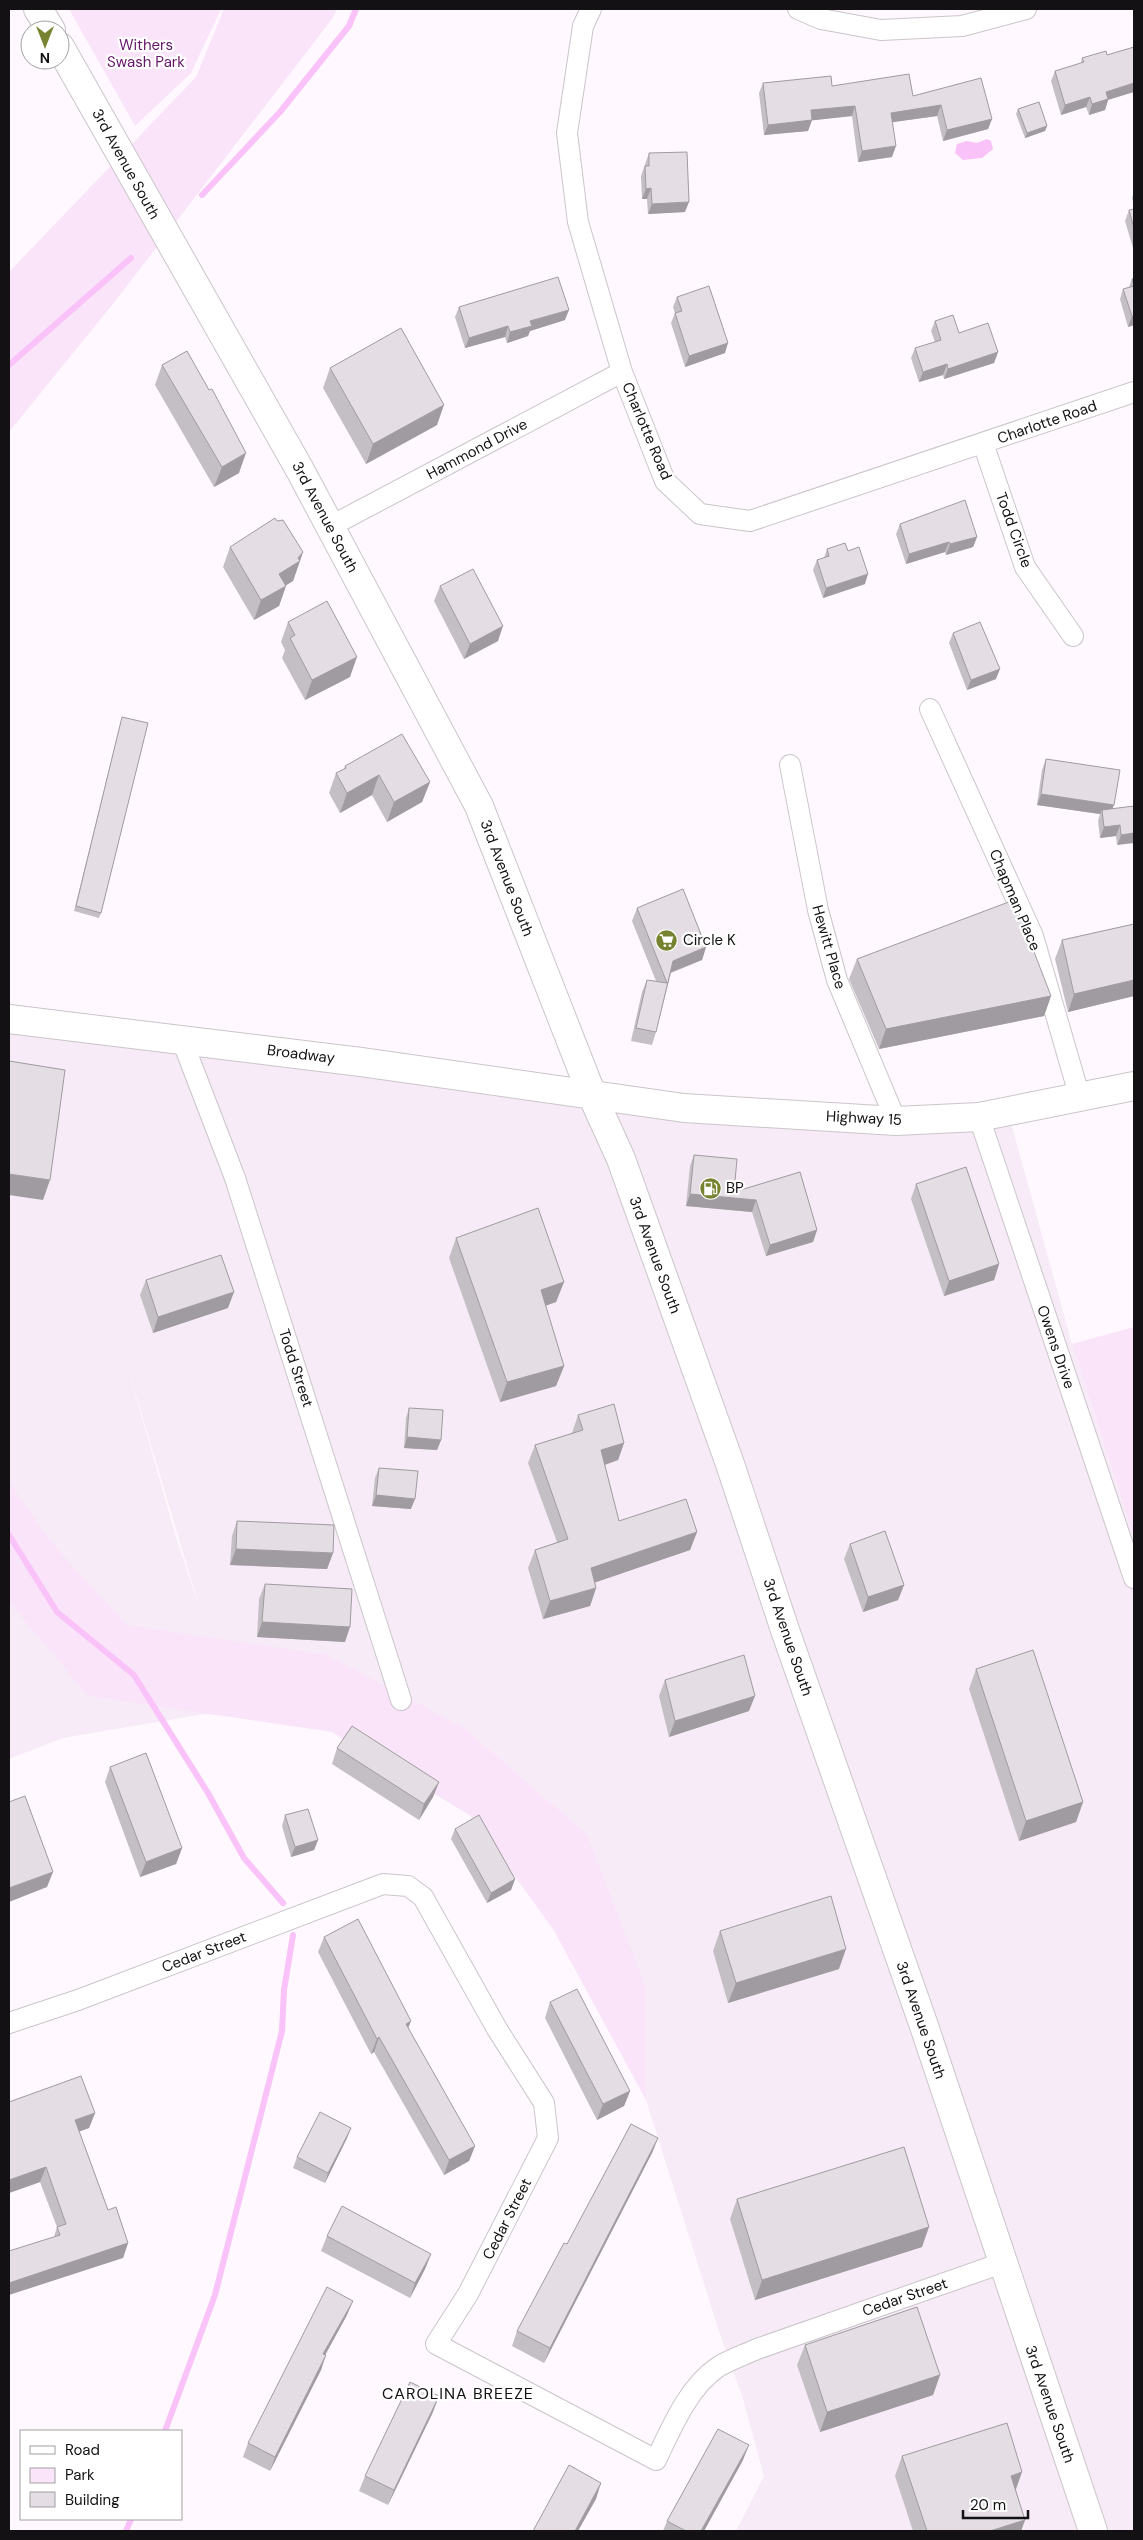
<svg xmlns="http://www.w3.org/2000/svg" width="1143" height="2540" viewBox="0 0 1143 2540" font-family="'DM Sans',sans-serif">
<style>
.built{fill:#f6ebf6;fill-rule:evenodd}
.green{fill:#fae4f9}
.water{fill:#f9c2f8}
.lines{fill:none;stroke-linecap:round;stroke-linejoin:round}
.stream{stroke:#f9c2f8;stroke-width:6}
.minor-casing{stroke:#cbc5ca;stroke-width:22}
.secondary-casing{stroke:#cbc5ca;stroke-width:30}
.minor{stroke:#fff;stroke-width:20}
.secondary{stroke:#fff;stroke-width:28}
.wall{fill:#c4bfc4}
.shaded-wall{fill:#a09ba0}
.building{fill:#e4dee4;stroke:#a09ba0}
.labels{text-anchor:middle;dominant-baseline:central;stroke-width:4.5;stroke-linejoin:round;paint-order:stroke}
.park-label{font-size:15px;fill:#651567;stroke:#fff}
.street-label{font-size:15px;fill:#131113;stroke:#fff}
.poi-label{font-size:15px;fill:#131113;stroke:#fff;text-anchor:start}
.neighbourhood-label{font-size:16px;letter-spacing:1px;fill:#131113;stroke:#fff}
</style>
<rect width="100%" height="100%" fill="#fff8fe"/>
<path class="built" d="M9 1018 592 1095 1008 1112 1072 1344 1134 1538V2531H736L764 2476 743 2399 718 2328 646 2100 645 1988 587 1834 466 1729 204 1714 63 1738 9 1759ZM125 1358 201 1613 176 1537Z"/>
<path class="green" d="M69 9H221L191 73 135 126Z
M224 9H337L332 19 116 300 9 432V272L196 77Z
M1134 1327V1538L1072 1344Z
M9 1482 52 1543 127 1625 327 1655 466 1729 587 1834 646 1988V2100L553 1929 471 1816 332 1732 88 1696 9 1602Z"/>
<path class="water" d="M987 139 991 141 993 149 982 158 963 160 955 153 957 144 967 141 977 143Z"/>
<g class="lines">
<path class="stream" d="M202 195 280 112 349 26 356 9
M9 365 131 258
M9 1535 57 1612 134 1675 208 1793 244 1858 283 1903
M165 2431 215 2295 282 2031 284 1990 293 1935
M126 2531 131 2519"/>
<defs>
<path id="minor" d="M591 9 583 26 567 133 578 222 622 372 665 481 700 514 750 521 1134 392
M798 9 821 19 881 30 962 26 1026 9
M983 443 1025 567 1073 636
M331 526 622 372
M930 709 1033 936 1080 1098
M790 765 818 910 837 980 896 1121
M182 1040 235 1178 401 1700
M979 1117 1134 1578
M9 2023 78 2000 383 1884 408 1886 423 1897 497 2029 544 2103 548 2138 468 2294 436 2344 656 2460C671 2429 688 2387 718 2367 729 2360 744 2355 757 2349L1002 2263"/>
<path id="secondary" d="M38 9 51 30
M60 47 300 470 479 806 592 1095 621 1159 730 1464 785 1630 923 2023 1093 2531
M9 1019 361 1062 684 1108 896 1121 979 1117 1134 1086"/>
</defs>
<use href="#minor" class="minor-casing"/>
<use href="#secondary" class="secondary-casing"/>
<use href="#minor" class="minor"/>
<use href="#secondary" class="secondary"/>
</g>
<path class="wall" d="M1082 58 1108 100 1105 110 1089 115 1086 107 1061 115 1051 81 1055 71 1081 63Z
M763 83 832 86 913 96 992 119 988 129 943 141 937 116 892 122V157L858 162 852 116 812 120 808 131 764 135 759 93Z
M1018 109 1047 126 1045 131 1025 138 1016 114Z
M649 153 685 212 648 214 647 199H642L641 176Z
M1134 191V205L1132 198Z
M1134 209V248H1133L1125 221 1129 210Z
M1134 278V325L1128 327 1120 299 1123 289 1129 287 1132 279Z
M677 297 725 353 685 367 671 323 675 313 673 307Z
M459 307 565 320 530 331 528 336 507 343 505 337 465 348 455 317Z
M935 321 998 352 994 363 944 379 943 375 919 382 911 358 915 348 935 342 931 331Z
M162 365 239 473 214 487 155 385Z
M330 368 437 425 366 464 323 388Z
M900 524 977 537 973 547 946 555 945 552 906 564 896 534Z
M230 547 303 552 293 581 286 585 279 606 254 620 223 567Z
M827 549 865 584 823 598 813 570 817 560 824 558Z
M440 586 498 641 464 659 434 601Z
M288 622 350 677 305 700 282 658 285 650 281 642Z
M953 633 996 679 967 690 949 643Z
M122 717 101 913 99 918 74 911Z
M1046 759 1113 809 1134 806 1117 845 1116 836 1100 838 1098 821 1100 814 1037 805 1042 770Z
M345 766 430 782 422 802 387 822 372 795 340 813 329 793 336 773 344 769Z
M637 908 706 947 702 960 671 973 656 1032 652 1045 631 1041 642 992 647 980 656 981 632 921Z
M1134 924V996L1068 1012 1055 959 1062 940Z
M857 959 1051 996 1044 1016 879 1049 849 979Z
M694 1155 734 1192 800 1172 817 1230 813 1242 766 1256 752 1212 686 1206 690 1166Z
M916 1184 999 1264 994 1280 944 1296 911 1199Z
M456 1238 564 1282 556 1302 545 1306 564 1366 556 1386 500 1402 449 1258Z
M146 1280 228 1308 153 1333 140 1295Z
M409 1408 441 1440 437 1450 404 1448 406 1418Z
M578 1415 624 1443 618 1460 605 1465 619 1521 697 1532 690 1550 595 1582 596 1588 590 1606 543 1619 528 1568 535 1550 557 1542 528 1463 535 1445 572 1433Z
M379 1468 411 1509 372 1506 375 1478Z
M237 1521 333 1553 327 1569 230 1565 232 1536Z
M850 1544 904 1585 898 1600 863 1612 844 1559Z
M265 1584 345 1642 257 1637 259 1599Z
M976 1669 1083 1802 1076 1822 1019 1841 969 1689Z
M665 1680 749 1711 669 1737 659 1696Z
M337 1748 439 1782 433 1797 419 1820 332 1764Z
M110 1767 182 1848 176 1864 140 1877 105 1782Z
M285 1815 318 1840 314 1850 291 1857 282 1826Z
M455 1829 515 1879 511 1890 487 1903 451 1839Z
M720 1931 839 1969 728 2003 713 1951Z
M324 1937 408 2028 475 2146 469 2161 444 2175 374 2052 371 2054 318 1952Z
M550 2002 630 2091 624 2106 597 2120 545 2018Z
M95 2113 89 2128 79 2131 108 2210 128 2243 123 2258 54 2237 57 2227 40 2182 9 2193Z
M347 2138 325 2183 293 2168 297 2157Z
M658 2138 652 2153 544 2363 512 2346 517 2331 567 2244Z
M737 2199 922 2247 755 2300 730 2219Z
M327 2236 431 2254 425 2269 410 2298 321 2251Z
M347 2315 325 2355 321 2370 270 2471 243 2457 248 2443Z
M805 2345 940 2375 933 2395 820 2432 797 2365Z
M433 2412 388 2505 359 2491 365 2476Z
M902 2456 1016 2490 1025 2520 1021 2531H913L895 2476Z
M743 2460 704 2531H663L667 2521Z"/>
<path class="shaded-wall" d="M1134 83V92L1108 100 1105 110 1089 115 1092 104 1106 92Z
M1090 97 1086 107 1061 115 1065 105Z
M941 105 937 116 887 123 891 113Z
M855 106 852 116 807 121 811 110Z
M992 119 988 129 943 141 947 130Z
M812 120 808 131 764 135 768 125Z
M1047 126 1045 131 1025 138 1027 133Z
M896 146 892 157 858 162 862 151Z
M651 188 647 199H642L646 189Z
M689 202 685 212 648 214 652 204Z
M569 310 565 320 530 331 528 336 507 343 510 332 530 321Z
M1132 316H1134V325L1128 327Z
M508 326 505 337 465 348 469 338Z
M728 343 725 353 685 367 689 356Z
M998 352 994 363 944 379 948 369Z
M947 364 943 375 919 382 923 372Z
M444 405 437 425 366 464 373 444Z
M246 453 239 473 214 487 222 467Z
M977 537 973 547 946 555 950 544Z
M949 542 945 552 906 564 909 554Z
M303 552 293 581 272 594 279 574 298 558Z
M868 574 865 584 823 598 826 588Z
M286 586 279 606 254 620 261 600Z
M503 626 498 641 464 659 470 644Z
M357 657 350 677 305 700 312 680Z
M1000 669 996 679 967 690 971 680Z
M379 775 372 795 340 813 347 793Z
M430 782 422 802 387 822 394 802Z
M1041 794 1114 805 1110 815 1102 810 1100 814 1037 805Z
M1120 825 1116 836 1100 838 1104 827Z
M1134 833V843L1117 845 1121 835Z
M706 947 702 960 669 973 673 961Z
M1134 980V996L1068 1012 1074 994Z
M1051 996 1044 1016 879 1049 886 1029Z
M9 1174 50 1180 43 1200 9 1195Z
M690 1194 756 1200 752 1212 686 1206Z
M817 1230 813 1242 766 1256 770 1245Z
M999 1264 994 1280 944 1296 949 1281Z
M564 1282 556 1302 533 1310 541 1290Z
M234 1292 228 1308 153 1333 158 1317Z
M564 1366 556 1386 500 1402 507 1382Z
M407 1437 441 1440 437 1450 404 1448Z
M624 1443 618 1460 595 1468 601 1450Z
M376 1495 415 1499 411 1509 372 1506Z
M697 1532 690 1550 585 1586 591 1568Z
M236 1549 333 1553 327 1569 230 1565Z
M904 1585 898 1600 863 1612 868 1597Z
M596 1588 590 1606 543 1619 550 1601Z
M262 1622 350 1627 345 1642 257 1637Z
M755 1696 749 1711 669 1737 675 1721Z
M439 1782 433 1797 419 1820 424 1804Z
M1083 1802 1076 1822 1019 1841 1026 1821Z
M318 1840 314 1850 291 1857 295 1847Z
M182 1848 176 1864 140 1877 146 1862Z
M53 1872 47 1887 9 1902V1888Z
M515 1879 511 1890 487 1903 491 1893Z
M846 1949 839 1969 728 2003 736 1983Z
M411 2021 405 2036 406 2024Z
M379 2037 374 2052 371 2054 377 2039Z
M630 2091 624 2106 597 2120 603 2104Z
M95 2113 89 2128 70 2135 75 2120Z
M351 2128 347 2138 325 2183 328 2173Z
M658 2138 652 2153 544 2363 550 2348Z
M475 2146 469 2161 444 2175 449 2160Z
M46 2167 40 2182 9 2193V2180Z
M929 2227 922 2247 755 2300 762 2280Z
M128 2243 123 2258 9 2295V2283Z
M431 2254 425 2269 410 2298 415 2283Z
M353 2301 347 2315 318 2368 323 2354Z
M326 2355 321 2370 270 2471 275 2457Z
M940 2375 933 2395 820 2432 827 2412Z
M439 2396 433 2412 388 2505 394 2490Z
M749 2445 743 2460 704 2531H701Z
M1022 2472 1015 2492 1011 2476Z
M601 2483 596 2499 578 2531H575Z
M1025 2520 1021 2531H990Z"/>
<path class="building" d="M1134 47V83L1106 92 1108 99 1092 104 1090 97 1065 105 1055 71 1084 62 1082 58 1106 51 1107 55Z
M909 74 913 96 981 78 992 119 947 130 941 105 891 113 896 146 862 151 855 106 811 110 812 120 768 125 763 83 831 76 832 86Z
M1039 102 1047 126 1027 133 1018 109Z
M687 152 689 202 652 204 651 188 646 189 645 166H649V153Z
M1134 209V228L1129 210Z
M558 277 569 310 530 321 532 326 510 332 508 326 469 338 459 307Z
M1134 278V316H1132L1123 289 1134 286 1132 279Z
M709 286 728 343 689 356 675 313 682 311 677 297Z
M953 315 959 333 988 323 998 352 948 369 947 364 923 372 915 348 941 340 935 321Z
M401 328 444 405 373 444 330 368Z
M187 351 209 390 212 389 246 453 222 467 162 365Z
M965 500 977 537 950 544 949 542 909 554 900 524Z
M275 518 277 521 283 520 303 552 298 558 300 561 279 574 286 586 261 600 230 547Z
M845 543 848 551 859 547 868 574 826 588 817 560 829 556 827 549Z
M473 569 503 626 470 644 440 586Z
M327 601 357 657 312 680 290 638 295 635 288 622Z
M980 622 1000 669 971 680 953 633Z
M122 717 148 723 101 913 76 906Z
M402 734 430 782 394 802 379 775 347 793 336 773 346 768 345 766Z
M1046 759 1120 770 1114 805 1041 794Z
M1134 806V833L1121 835 1120 825 1104 827 1102 810Z
M683 889 706 947 673 961 656 1032 636 1028 647 980 667 983 637 908Z
M1014 900 1051 996 886 1029 857 959Z
M1134 924V980L1074 994 1062 940Z
M9 1061 65 1070 50 1180 9 1174Z
M694 1155 737 1159 734 1192 800 1172 817 1230 770 1245 756 1200 690 1194Z
M966 1167 999 1264 949 1281 916 1184Z
M538 1208 564 1282 541 1290 564 1366 507 1382 456 1238Z
M221 1255 234 1292 158 1317 146 1280Z
M614 1404 624 1443 601 1450 619 1521 686 1499 697 1532 591 1568 596 1588 550 1601 535 1550 568 1539 535 1445 583 1430 578 1415Z
M409 1408 443 1410 441 1440 407 1437Z
M379 1468 418 1471 415 1499 376 1495Z
M237 1521 334 1525 333 1553 236 1549Z
M885 1531 904 1585 868 1597 850 1544Z
M265 1584 352 1589 350 1627 262 1622Z
M1033 1650 1083 1802 1026 1821 976 1669Z
M744 1655 755 1696 675 1721 665 1680Z
M352 1726 439 1782 424 1804 337 1748Z
M146 1753 182 1848 146 1862 110 1767Z
M25 1796 53 1872 9 1888V1802Z
M308 1809 318 1840 295 1847 285 1815Z
M479 1815 515 1879 491 1893 455 1829Z
M831 1896 846 1949 736 1983 720 1931Z
M358 1919 411 2021 406 2024 475 2146 449 2160 379 2037 377 2039 324 1937Z
M577 1989 630 2091 603 2104 550 2002Z
M81 2076 95 2113 75 2120 108 2210 116 2207 128 2243 9 2283V2251L60 2235 57 2227 66 2224 46 2167 9 2180V2102Z
M320 2112 351 2128 328 2173 297 2157Z
M631 2124 658 2138 550 2348 517 2331 564 2243 567 2244Z
M904 2147 929 2227 762 2280 737 2199Z
M342 2206 431 2254 415 2283 327 2236Z
M327 2287 353 2301 323 2354 326 2355 275 2457 248 2443Z
M917 2307 940 2375 827 2412 805 2345Z
M410 2382 439 2396 394 2490 365 2476Z
M1007 2423 1022 2472 1011 2476 1025 2520 990 2531H927L902 2456Z
M718 2429 749 2445 701 2531H686L667 2521Z
M569 2465 601 2483 575 2531H533Z"/>
<defs>
<symbol id="supermarket-disc" viewBox="-11 -11 22 22"><circle r="9.5" fill="#778330" stroke="#fff"/><path d="M-6-5.5h2.5l.6 2H6L4.5 2H-2.5L-4.4-4H-6ZM-1.5 3.2a1.3 1.3 0 1 0 .1 0ZM3 3.2a1.3 1.3 0 1 0 .1 0Z" fill="#fff"/></symbol>
<symbol id="fuel-disc" viewBox="-11 -11 22 22"><circle r="9.5" fill="#778330" stroke="#fff"/><path d="M-5.5-6h7V0h2V4h1.3V-2.5L3-4.5l.8-.8L6-3V5H2.5V1h-1V6h-7ZM-4.2-4.7v3.2H.2V-4.7Z" fill="#fff"/></symbol>
</defs>
<g fill-rule="evenodd">
<use href="#supermarket-disc" x="654" y="928" width="25" height="25"/>
<use href="#fuel-disc" x="698" y="1176" width="25" height="25"/>
</g>
<g class="labels">
<g class="park-label">
<text x="146" y="45">Withers<tspan x="146" dy="17">Swash Park</tspan></text>
</g>
<g class="street-label">
<text transform="translate(126 164) rotate(61)">3rd Avenue South</text>
<text transform="translate(1047 422) rotate(-19)">Charlotte Road</text>
<text transform="translate(647 431) rotate(67)">Charlotte Road</text>
<text transform="translate(477 449) rotate(-28)">Hammond Drive</text>
<text transform="translate(325 517) rotate(62)">3rd Avenue South</text>
<text transform="translate(1014 530) rotate(70)">Todd Circle</text>
<text transform="translate(507 878) rotate(69)">3rd Avenue South</text>
<text transform="translate(1015 900) rotate(67)">Chapman Place</text>
<text transform="translate(829 947) rotate(74)">Hewitt Place</text>
<text transform="translate(301 1054) rotate(7)">Broadway</text>
<text transform="translate(864 1118) rotate(3)">Highway 15</text>
<text transform="translate(655 1255) rotate(70)">3rd Avenue South</text>
<text transform="translate(1056 1347) rotate(71)">Owens Drive</text>
<text transform="translate(296 1368) rotate(72)">Todd Street</text>
<text transform="translate(788 1637) rotate(71)">3rd Avenue South</text>
<text transform="translate(204 1952) rotate(-21)">Cedar Street</text>
<text transform="translate(921 2020) rotate(71)">3rd Avenue South</text>
<text transform="translate(507 2219) rotate(-63)">Cedar Street</text>
<text transform="translate(905 2297) rotate(-19)">Cedar Street</text>
<text transform="translate(1050 2404) rotate(71)">3rd Avenue South</text>
</g>
<g class="poi-label">
<text x="683" y="940">Circle K</text>
<text x="726" y="1188">BP</text>
</g>
<g class="neighbourhood-label">
<text x="458" y="2393">CAROLINA BREEZE</text>
</g>
</g>
<rect width="1143" height="2540" fill="none" stroke="#131113" stroke-width="20"/>
<rect x="20" y="2430" width="162" height="90" fill="#ffffff" stroke="#a1a0a1"/>
<rect x="30" y="2446" width="25" height="8" fill="#ffffff" stroke="#a1a0a1"/>
<text x="65" y="2455" font-size="15" fill="#131113">Road</text>
<rect x="30" y="2468" width="25" height="15" fill="#fae4f9" stroke="#a1a0a1"/>
<text x="65" y="2480" font-size="15" fill="#131113">Park</text>
<rect x="30" y="2492" width="25" height="15" fill="#e4dee4" stroke="#a1a0a1"/>
<text x="65" y="2505" font-size="15" fill="#131113">Building</text>
<g transform="translate(45 45) rotate(180)"><circle r="24" fill="#ffffff" stroke="#a1a0a1"/>
<path d="M0-4L9 19L0 12L-9 19Z" fill="#778330"/>
<text y="-8" font-size="14" font-weight="bold" text-anchor="middle" fill="#131113">N</text>
</g>
<path d="M963 2510v8h65v-8" fill="none" stroke="#131113" stroke-width="2.5"/>
<text x="970" y="2510" font-size="15" fill="#131113" stroke="#ffffff" stroke-width="4" paint-order="stroke">20 m</text>
</svg>
